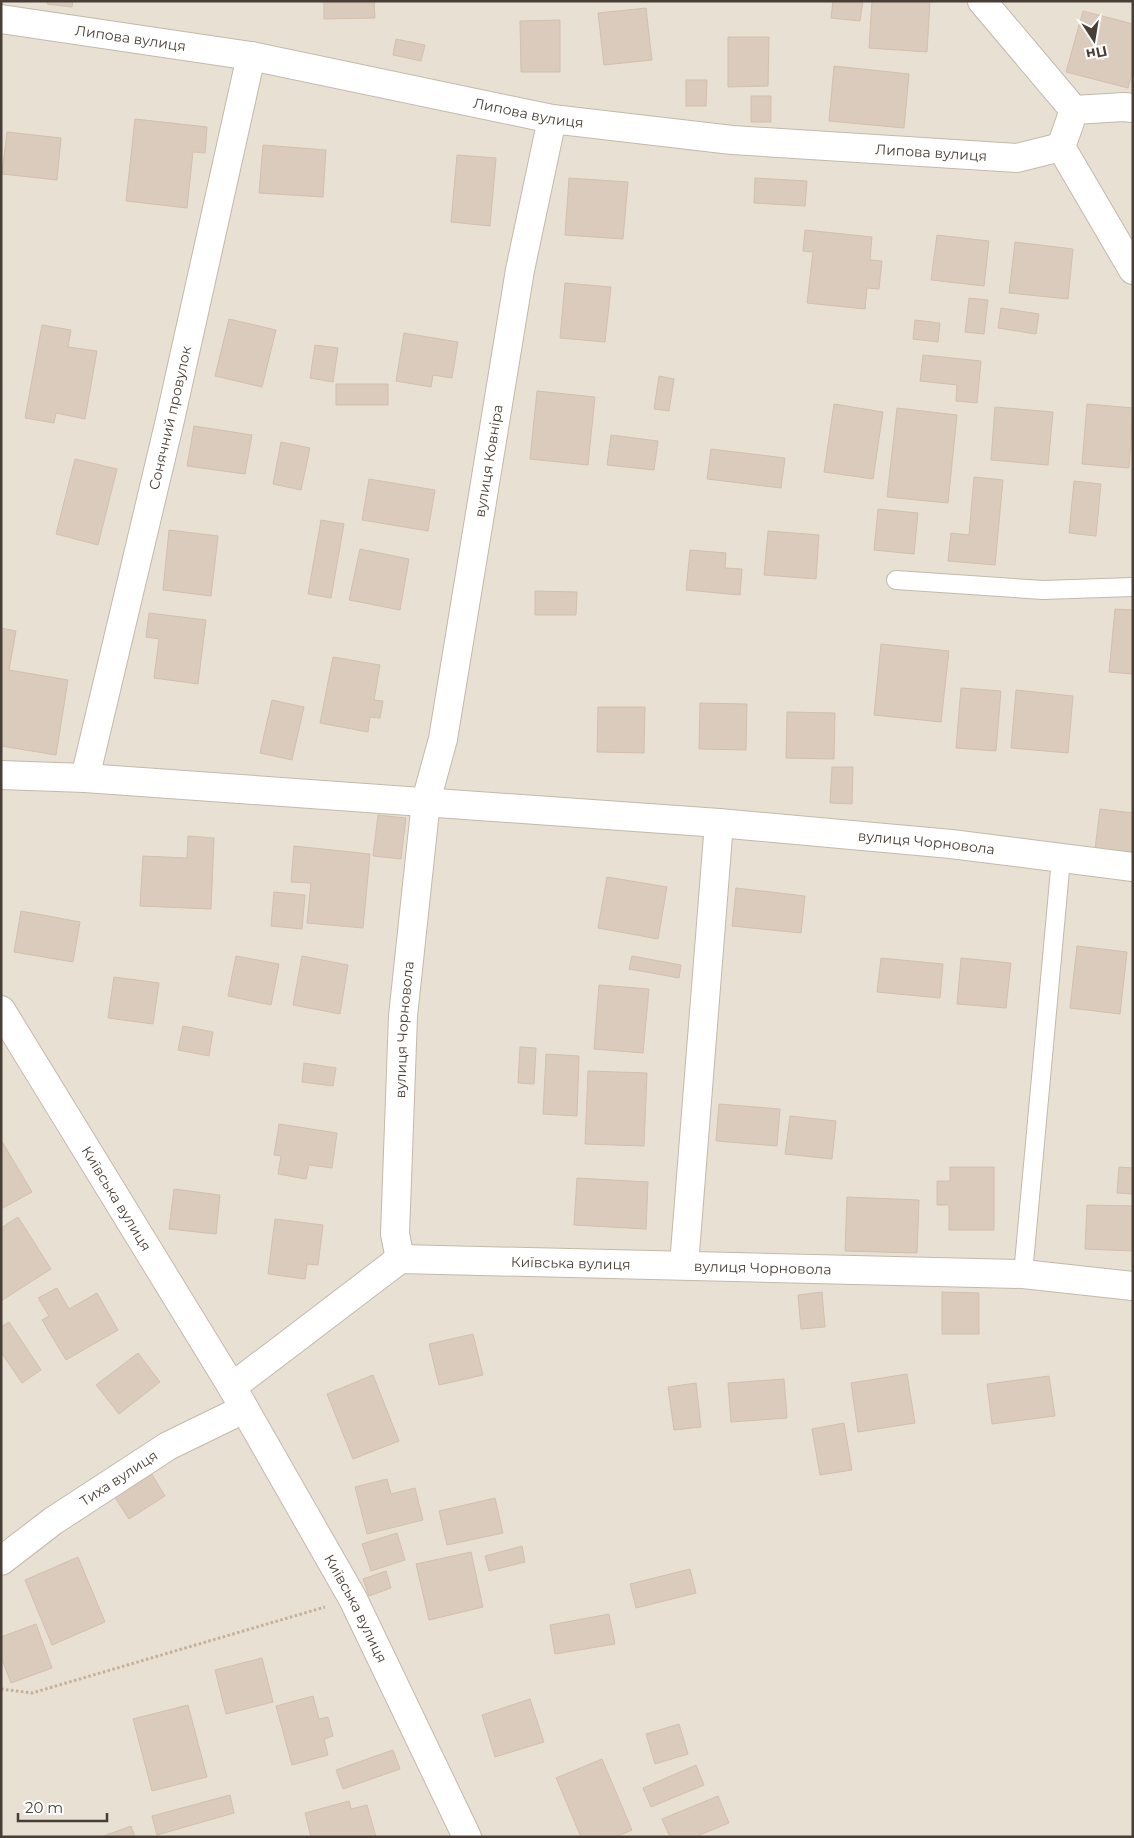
<svg xmlns="http://www.w3.org/2000/svg" width="1134" height="1838" viewBox="0 0 1134 1838" font-family="Montserrat,sans-serif">
<style>
.residential{fill:#e9e0d4}
.building{fill:#dacbbd;stroke:#d3bfad}
.lines{fill:none;stroke-linecap:round;stroke-linejoin:round}
.service-casing{stroke:#c4b8ab;stroke-width:20}
.minor-casing{stroke:#c4b8ab;stroke-width:30}
.path{stroke:#c4af97;stroke-width:3;stroke-dasharray:2.5 2.5;stroke-linecap:butt}
.service{stroke:#fff;stroke-width:18}
.minor{stroke:#fff;stroke-width:28}
.labels{text-anchor:middle;dominant-baseline:central;stroke-width:4;stroke-linejoin:round;paint-order:stroke}
.street-label{font-size:14px;fill:#483e35;stroke:#fff}
</style>
<rect width="100%" height="100%" fill="#f5efe6"/>
<path class="residential" d="M1 1H1133V1837H1Z"/>
<path class="building" d="M47 1H73L72 7 47 4Z
M324 1H374L375 18 324 19Z
M833 1H863L860 21 831 18Z
M872 1H930L927 52 869 48Z
M646 8 652 60 604 65 598 13Z
M1083 11 1133 24V68L1128 88 1066 72Z
M560 20V72H521L520 21Z
M728 37H769L768 86 728 87Z
M396 39 425 45 421 61 393 55Z
M834 66 909 74 904 128 829 121Z
M686 80H707L706 106H686Z
M751 96H771V122H751Z
M135 119 207 127 205 153 193 152 187 208 126 201Z
M7 132 61 138 57 180 2 174Z
M263 145 326 150 323 197 259 193Z
M457 155 496 158 490 226 451 222Z
M569 178 628 182 623 239 565 235Z
M755 178 807 181 805 206 754 203Z
M805 230 872 237 870 260 882 261 879 289 867 288 865 309 807 303 813 252 803 251Z
M937 235 989 241 984 286 931 280Z
M1015 242 1073 249 1068 299 1009 293Z
M565 283 611 287 605 342 560 338Z
M969 298 988 300 984 334 965 332Z
M1001 308 1039 314 1036 334 998 328Z
M229 319 276 330 262 387 215 376Z
M915 320 940 323 938 342 913 339Z
M42 325 71 330 68 347 97 351 85 419 56 413 54 423 25 418Z
M404 333 458 342 452 378 433 375 431 387 396 381Z
M315 345 338 348 333 382 310 378Z
M923 355 981 361 977 403 956 401 957 385 920 381Z
M659 376 674 379 669 411 654 409Z
M336 384H388V405H336Z
M537 391 595 397 588 465 530 459Z
M834 404 883 412 873 479 824 472Z
M1087 404 1133 408 1129 468 1082 464Z
M995 407 1053 412 1048 465 991 460Z
M897 408 957 415 948 503 887 497Z
M194 426 252 435 245 474 187 466Z
M611 435 658 441 654 470 607 465Z
M281 442 310 448 301 490 273 484Z
M711 449 785 458 781 488 707 479Z
M75 459 117 469 98 545 56 534Z
M974 477 1003 480 995 565 948 561 951 533 969 535Z
M369 479 435 490 428 531 362 520Z
M1074 481 1101 484 1096 536 1069 533Z
M878 509 918 513 914 554 874 550Z
M321 520 344 524 331 598 308 594Z
M169 530 218 536 211 596 163 590Z
M768 531 819 535 816 579 764 575Z
M360 549 409 559 400 610 349 600Z
M690 550 726 553 725 568 742 569 740 595 686 590Z
M535 591 577 592 576 615H535Z
M1115 609 1133 610V674L1109 672Z
M149 613 206 620 198 684 154 678 159 639 146 637Z
M1 628 16 631 9 670 68 680 56 755 1 746Z
M881 644 949 651 941 722 874 715Z
M333 657 380 665 374 700 383 701 380 718 370 717 368 732 320 723Z
M961 688 1001 691 996 751 956 748Z
M1016 690 1073 696 1068 753 1011 748Z
M272 700 304 707 292 760 260 753Z
M700 703 747 704 746 750 699 749Z
M598 707H645L644 753 597 752Z
M787 712 835 713 834 759 786 758Z
M832 767H853L852 804 830 803Z
M1100 809 1133 813V853L1095 849Z
M378 815 406 818 401 859 373 856Z
M188 836 214 838 211 909 140 906 143 856 187 858Z
M294 846 370 854 363 928 307 923 311 883 291 882Z
M607 877 667 887 658 939 598 928Z
M736 888 805 896 801 933 732 926Z
M274 892 305 895 302 929 271 926Z
M21 911 80 922 73 962 14 952Z
M1077 946 1127 952 1120 1014 1070 1008Z
M236 956 279 964 271 1005 228 996Z
M302 956 348 965 340 1014 293 1005Z
M632 956 681 965 679 978 629 969Z
M881 958 943 964 940 998 877 992Z
M961 958 1011 963 1006 1008 957 1004Z
M114 977 159 983 153 1024 108 1018Z
M599 985 649 989 643 1053 594 1049Z
M183 1026 213 1032 209 1056 178 1050Z
M520 1047 536 1048 534 1084 518 1083Z
M546 1054 579 1056 577 1116 543 1114Z
M304 1063 336 1068 333 1086 302 1082Z
M588 1071 647 1073 644 1146 585 1144Z
M719 1104 780 1109 777 1146 716 1141Z
M790 1116 836 1121 832 1159 785 1154Z
M279 1124 337 1133 332 1168 309 1165 306 1179 278 1174 281 1156 274 1155Z
M1 1140 32 1192 1 1209Z
M950 1167H994V1230H949V1205H937V1181H950Z
M1119 1167 1133 1168V1194L1117 1193Z
M577 1178 648 1182 646 1229 574 1225Z
M174 1189 220 1195 216 1234 169 1229Z
M847 1197 919 1200 917 1253 845 1251Z
M1087 1205 1133 1206V1251L1085 1249Z
M18 1217 51 1269 1 1301V1228Z
M275 1219 323 1225 318 1265 307 1264 305 1279 268 1274Z
M57 1288 69 1309 97 1293 118 1330 66 1360 42 1320 49 1316 38 1298Z
M822 1292 825 1327 801 1329 798 1295Z
M942 1292 979 1293V1334H942Z
M9 1322 41 1370 22 1383 1 1352V1327Z
M473 1334 483 1375 439 1385 429 1344Z
M138 1353 160 1382 119 1414 96 1385Z
M907 1374 915 1423 858 1432 851 1383Z
M373 1375 399 1441 353 1459 327 1394Z
M1049 1376 1055 1416 992 1424 987 1384Z
M784 1379 787 1418 731 1422 728 1383Z
M696 1383 701 1427 674 1430 668 1387Z
M844 1423 852 1470 820 1475 812 1429Z
M151 1473 165 1496 129 1519 114 1496Z
M387 1479 391 1494 415 1488 423 1520 367 1534 355 1487Z
M495 1498 503 1533 447 1545 439 1511Z
M397 1533 405 1560 371 1571 362 1544Z
M522 1546 525 1562 489 1571 485 1556Z
M471 1552 483 1607 429 1620 416 1564Z
M78 1557 105 1622 52 1645 25 1580Z
M690 1569 696 1593 636 1608 630 1584Z
M386 1571 391 1588 369 1596 363 1579Z
M609 1614 615 1644 555 1654 550 1625Z
M36 1624 52 1668 11 1683 1 1657V1637Z
M262 1658 273 1702 226 1714 215 1670Z
M313 1696 319 1719 328 1717 333 1736 324 1739 328 1755 292 1765 276 1706Z
M530 1699 544 1742 495 1757 482 1715Z
M188 1705 207 1777 152 1791 133 1719Z
M679 1724 688 1754 655 1764 646 1734Z
M393 1750 400 1769 343 1789 336 1770Z
M602 1759 632 1830 616 1837H581L556 1778Z
M696 1765 704 1785 651 1807 643 1788Z
M230 1795 234 1813 157 1835 152 1816Z
M718 1796 729 1823 695 1837H670L662 1819Z
M349 1801 351 1809 367 1805 376 1837H311L305 1813Z
M131 1826 135 1837H101Z"/>
<g class="lines">
<defs>
<path id="service" d="M896 580 1043 590 1133 587
M1023 1274 1061 859"/>
<g id="minor">
<path d="M982 1 1074 110 1061 147 1133 270"/>
<path id="s1" d="M1 19 251 56 552 119 732 140 1017 158 1061 147"/>
<path d="M1074 110 1124 107 1133 108"/>
<path id="s2" d="M1 775 85 778 719 823 951 844 1133 867"/>
<path id="s3" d="M85 778 170 420 251 56"/>
<path id="s4" d="M1 1010 232 1387 353 1599 467 1837"/>
<path id="s5" d="M400 1259 395 1234 403 1016 426 801 443 739 520 270 552 119"/>
<path d="M684 1265 719 823"/>
<path id="s6" d="M232 1387 400 1259 1023 1274 1133 1286"/>
<path id="s7" d="M1 1561 53 1521 168 1446 244 1409"/>
</g>
</defs>
<use href="#service" class="service-casing"/>
<use href="#minor" class="minor-casing"/>
<path class="path" d="M1 1689 32 1693 325 1607"/>
<use href="#service" class="service"/>
<use href="#minor" class="minor"/>
</g>
<g class="labels">
<g class="street-label">
<text stroke="none"><textPath href="#s1" startOffset="131">Липова вулиця</textPath></text>
<text stroke="none"><textPath href="#s1" startOffset="536">Липова вулиця</textPath></text>
<text stroke="none"><textPath href="#s1" startOffset="941">Липова вулиця</textPath></text>
<text stroke="none"><textPath href="#s3" startOffset="370">Сонячний провулок</textPath></text>
<text stroke="none"><textPath href="#s5" startOffset="806">вулиця Ковніра</textPath></text>
<text stroke="none"><textPath href="#s2" startOffset="928">вулиця Чорновола</textPath></text>
<text stroke="none"><textPath href="#s5" startOffset="230">вулиця Чорновола</textPath></text>
<text stroke="none"><textPath href="#s4" startOffset="221">Київська вулиця</textPath></text>
<text stroke="none"><textPath href="#s6" startOffset="382">Київська вулиця</textPath></text>
<text stroke="none"><textPath href="#s6" startOffset="574">вулиця Чорновола</textPath></text>
<text stroke="none"><textPath href="#s7" startOffset="144">Тиха вулиця</textPath></text>
<text stroke="none"><textPath href="#s4" startOffset="696">Київська вулиця</textPath></text>
</g>
</g>
<rect width="1134" height="1838" fill="none" stroke="#483e35" stroke-width="5"/>
<g transform="translate(1094 40) rotate(168)" stroke="#ffffff" stroke-width="4" paint-order="stroke">
<path d="M0-4L9 19L0 12L-9 19Z" fill="#483e35"/>
<text y="-8" font-size="14" font-weight="bold" text-anchor="middle" fill="#483e35">Пн</text>
</g>
<path d="M18 1813v8h89v-8" fill="none" stroke="#483e35" stroke-width="2.5"/>
<text x="25" y="1813" font-size="15" fill="#483e35" stroke="#ffffff" stroke-width="4" paint-order="stroke">20 m</text>
</svg>
